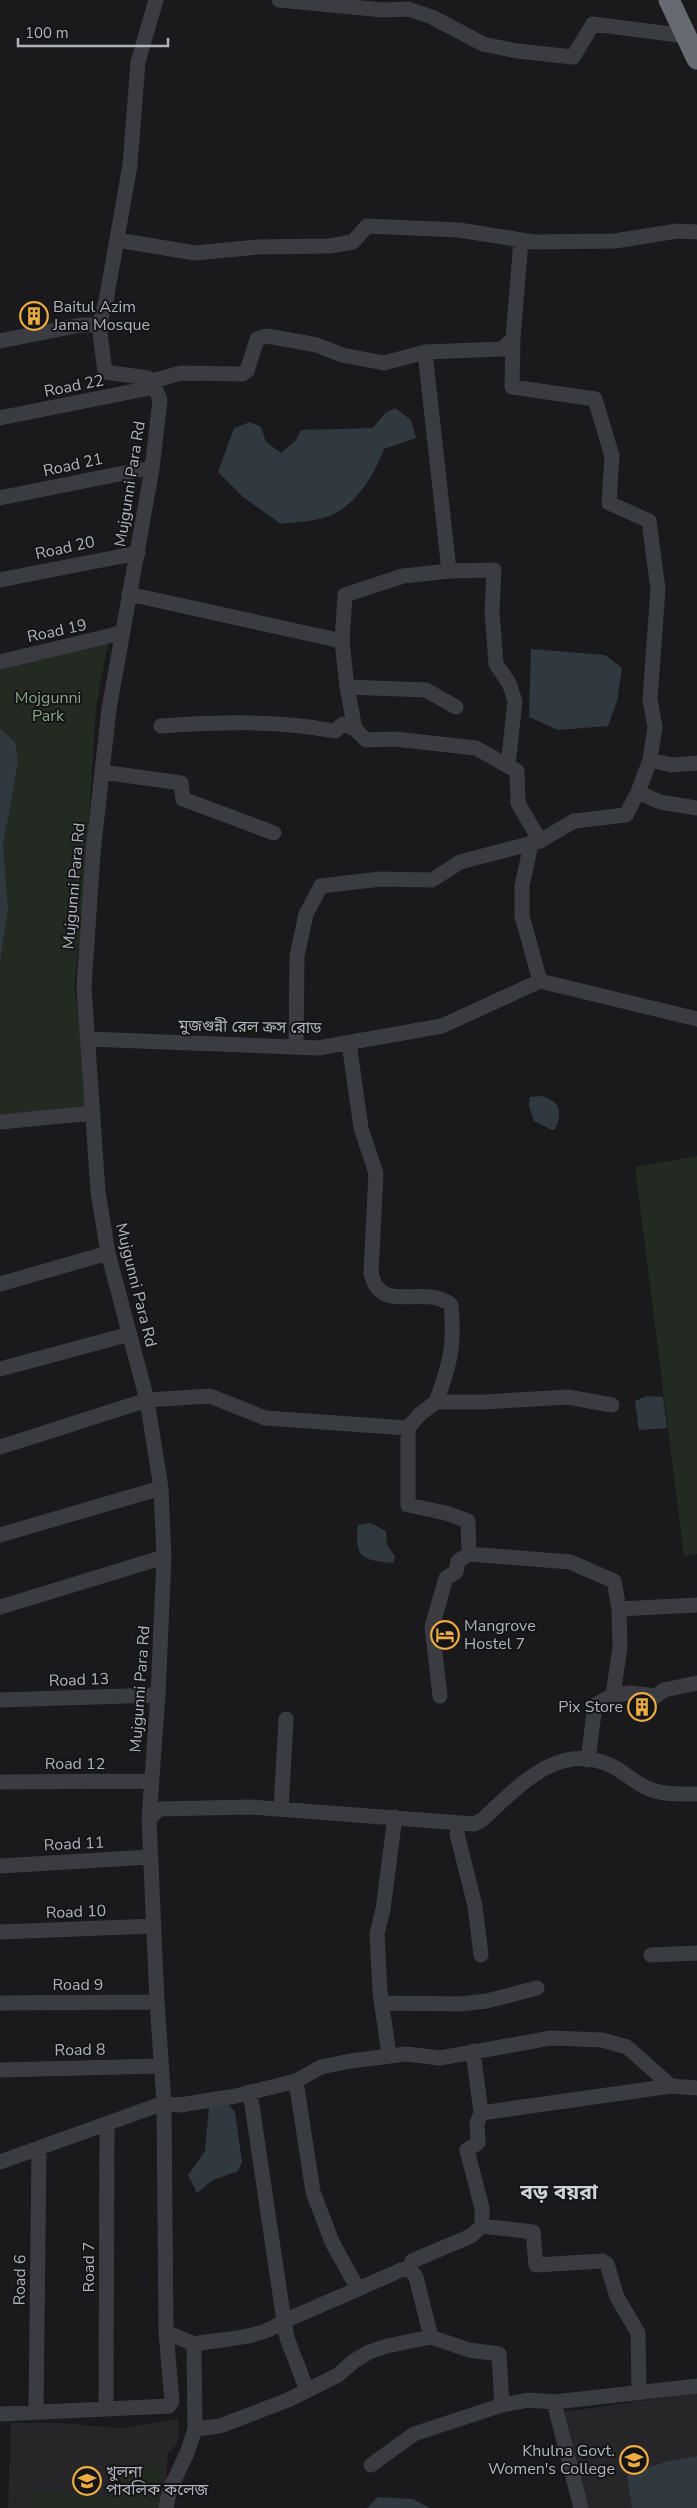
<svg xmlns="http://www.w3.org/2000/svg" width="697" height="2508" viewBox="0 0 697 2508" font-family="'Nunito Sans','Noto Sans Bengali',sans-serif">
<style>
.built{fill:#262629}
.green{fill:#222a22}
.water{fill:#303940}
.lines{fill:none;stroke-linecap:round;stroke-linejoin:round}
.minor{stroke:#3b3c41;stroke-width:15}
.highway{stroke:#676a72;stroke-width:21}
.labels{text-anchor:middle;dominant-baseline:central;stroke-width:4;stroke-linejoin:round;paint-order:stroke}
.poi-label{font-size:16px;fill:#adb2bb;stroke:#151517;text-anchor:start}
.street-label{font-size:16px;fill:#adb2bb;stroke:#151517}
.park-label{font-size:16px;fill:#85a585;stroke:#151517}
.district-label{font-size:21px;font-weight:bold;fill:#ced1d7;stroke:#151517}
</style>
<rect width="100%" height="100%" fill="#1a1a1c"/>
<path class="built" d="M697 2393V2508H586L557 2413Z
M178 2419V2442L168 2454 164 2508H8L11 2423H60L120 2428Z"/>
<path class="green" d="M108 643 96 708 83 910 74 988 85 1039 87 1109 0 1114V667Z
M697 1156V1554L684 1556 635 1167Z
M121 2466 162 2467 160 2508H31V2493L120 2496Z"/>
<path class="water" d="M395 408 411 420 416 438 384 449C374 476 353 511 323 518 309 522 294 522 281 524L243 497 218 472 234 428 250 422 261 427 266 442 281 453 296 440 301 430 373 428 385 413Z
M531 649 605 655 622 668 617 701 608 726 558 730 529 717Z
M0 729 15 742 18 762 3 845 8 909 0 961Z
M542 1096C560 1102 563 1111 555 1129L552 1130 534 1121 529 1106 530 1097Z
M647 1396 663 1397 667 1428 639 1430 635 1401Z
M370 1523 386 1531 387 1545 395 1556 393 1563C362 1560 354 1558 358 1525Z
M227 2103 235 2112 242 2162 238 2171 213 2180 197 2193 188 2175 205 2151 209 2107Z
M697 2456V2508H632L627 2475 668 2461Z
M378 2497 413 2499 430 2508H367Z"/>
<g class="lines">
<path class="minor" d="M279 0 383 10 408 9 432 17 483 44 517 51 573 57 593 24 686 36
M117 240 195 253 257 247 329 246 353 242 367 226 459 230 534 242 615 241 677 231 697 232
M0 341 81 325H99
M425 352 449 571 494 570 492 611 496 664 509 683 515 701 508 766
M152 381 181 373 242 374 247 371 257 339 267 336 317 345 342 355 384 363 425 352 502 349 513 339 521 240
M0 418 155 387
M0 498 139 470 152 469
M0 580 138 553
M129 594 342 641 347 687 355 729
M342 641 345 595 403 576 449 571
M0 662 121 633
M347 687 426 690 456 707
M161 726C219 722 277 720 335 731L343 724 355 729 366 740 394 739 476 748 517 771 518 803 540 841
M650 760 672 765 697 763
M102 772 181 783 183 799 274 833
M638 792 660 802 697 808
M531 844 522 886V916L540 981
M87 1039 318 1048 442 1026 540 981 697 1019
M349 1043 361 1128 376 1173 371 1273C380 1316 424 1283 451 1305 455 1346 450 1364 436 1402
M296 1047 297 956 306 914 321 886 381 879 432 880 460 862 540 841 574 821 626 815 638 792 650 760 655 727 650 699 658 589 649 521 609 503 612 456 595 399 512 387 513 339
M0 1122 93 1113
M0 1284 108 1253
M0 1369 130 1334
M408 1428 420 1414 436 1402H484L568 1397 612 1405
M0 1447 147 1400 210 1396 265 1418 408 1428V1505L446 1513 468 1521 469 1554 570 1562 614 1581 619 1609 697 1605
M0 1535 161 1488
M0 1607 164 1557
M619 1609 620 1647 613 1695 631 1693 656 1696 664 1690 697 1683
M440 1696 432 1627 446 1578 456 1572 458 1561 469 1554
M0 1700 158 1695
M588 1760 595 1705 613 1695
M0 1782 151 1781
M281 1809 286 1719
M149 1819 159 1809 250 1807 474 1824 482 1820C518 1787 558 1740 612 1766 624 1772 633 1781 645 1787 661 1795 680 1794 697 1794
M459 1824 457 1834 475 1906 481 1955
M0 1866 150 1857
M0 1932 154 1926
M651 1955 697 1953
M0 2003 157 2002
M381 2003 459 2004 487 2001 537 1988
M389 2055 380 1992 377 1934 383 1909 395 1817
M0 2070 160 2066
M296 2081 313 2192 332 2242 358 2289 401 2270 410 2269 416 2277 431 2337
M250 2092 284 2321 287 2338 307 2390
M481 2113 671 2086
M0 2162 164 2103 180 2105 236 2096 296 2081 321 2067 350 2061 406 2054 440 2058 551 2038 602 2040 627 2047 671 2086 697 2088
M482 2226 533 2232 536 2265 602 2261 607 2264 617 2297 638 2333 639 2393
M410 2269 412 2261 471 2236 482 2226V2208L467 2150 478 2143 477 2123 481 2113 473 2051
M194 2344C224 2338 258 2340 284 2321L358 2289
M554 2402 581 2508
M106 2409 107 2124
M36 2412 39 2148
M0 2414 169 2406 172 2401 166 2332 164 2103 157 2002 149 1819 158 1695 164 1557 161 1488 147 1400 108 1253 98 1192 84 987 93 853 109 709 152 469 160 400 152 381 148 378 105 372 99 325 106 301 130 165 138 62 156 0
M195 2429 220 2426 288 2400 338 2375 354 2361 369 2352 387 2346 431 2337 469 2350 499 2354 502 2405 529 2400 554 2402 697 2386
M371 2465 414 2434 502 2405
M166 2508 170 2489 187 2453 195 2429 194 2344 166 2332"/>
<path class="highway" d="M669 0 697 59"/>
</g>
<defs>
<symbol id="building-ring" viewBox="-11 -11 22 22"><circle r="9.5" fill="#151517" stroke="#edac41" stroke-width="1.5"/><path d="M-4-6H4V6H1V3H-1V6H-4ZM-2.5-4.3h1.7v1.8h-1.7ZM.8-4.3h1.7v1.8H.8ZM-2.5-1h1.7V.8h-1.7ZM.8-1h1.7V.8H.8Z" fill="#edac41"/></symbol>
<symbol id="hotel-ring" viewBox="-11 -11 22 22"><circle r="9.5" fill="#151517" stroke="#edac41" stroke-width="1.5"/><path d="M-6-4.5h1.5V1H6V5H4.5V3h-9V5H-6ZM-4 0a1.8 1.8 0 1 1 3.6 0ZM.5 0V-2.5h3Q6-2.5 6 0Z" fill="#edac41"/></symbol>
<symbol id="university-ring" viewBox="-11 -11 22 22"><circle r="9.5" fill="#151517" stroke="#edac41" stroke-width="1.5"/><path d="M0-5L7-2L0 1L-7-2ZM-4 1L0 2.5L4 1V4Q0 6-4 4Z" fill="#edac41"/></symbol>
</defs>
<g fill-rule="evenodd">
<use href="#building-ring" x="18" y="300" width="32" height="32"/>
<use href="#hotel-ring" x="429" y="1619" width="32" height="32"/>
<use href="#building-ring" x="626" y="1691" width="32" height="32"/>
<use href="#university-ring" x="618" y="2444" width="32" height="32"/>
<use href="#university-ring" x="71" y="2465" width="32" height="32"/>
</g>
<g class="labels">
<g class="poi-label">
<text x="53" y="307">Baitul Azim<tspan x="53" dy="18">Jama Mosque</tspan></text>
<text x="464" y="1626">Mangrove<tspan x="464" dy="18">Hostel 7</tspan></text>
<text x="623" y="1707" text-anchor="end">Pix Store</text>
<text x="615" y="2451" text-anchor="end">Khulna Govt.<tspan x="615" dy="18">Women's College</tspan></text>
<text x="106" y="2472">খুলনা<tspan x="106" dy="18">পাবলিক কলেজ</tspan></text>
</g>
<g class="street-label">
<text transform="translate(74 386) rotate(-11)">Road 22</text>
<text transform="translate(73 465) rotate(-12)">Road 21</text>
<text transform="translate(130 484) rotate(-81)">Mujgunni Para Rd</text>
<text transform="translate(65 548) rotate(-12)">Road 20</text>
<text transform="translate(57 631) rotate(-12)">Road 19</text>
<text transform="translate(74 886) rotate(-85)">Mujgunni Para Rd</text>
<text transform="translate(250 1027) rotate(1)">মুজগুন্নী রেল ক্রস রোড</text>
<text transform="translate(136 1285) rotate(76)">Mujgunni Para Rd</text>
<text transform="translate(79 1680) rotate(-2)">Road 13</text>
<text transform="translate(140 1689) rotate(-86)">Mujgunni Para Rd</text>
<text x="75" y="1764">Road 12</text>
<text transform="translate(74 1844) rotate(-3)">Road 11</text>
<text transform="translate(76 1912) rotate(-2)">Road 10</text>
<text x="78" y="1985">Road 9</text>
<text transform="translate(80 2050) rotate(-1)">Road 8</text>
<text transform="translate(89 2267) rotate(-90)">Road 7</text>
<text transform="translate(20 2280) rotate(-89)">Road 6</text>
</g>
<g class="park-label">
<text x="48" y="698">Mojgunni<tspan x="48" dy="18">Park</tspan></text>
</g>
<g class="district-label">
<text x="559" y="2192">বড় বয়রা</text>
</g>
</g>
<path d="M18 38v8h150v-8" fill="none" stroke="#adb2bb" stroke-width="2.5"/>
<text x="25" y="38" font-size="15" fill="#adb2bb" stroke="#151517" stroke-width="4" paint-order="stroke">100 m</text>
</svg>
